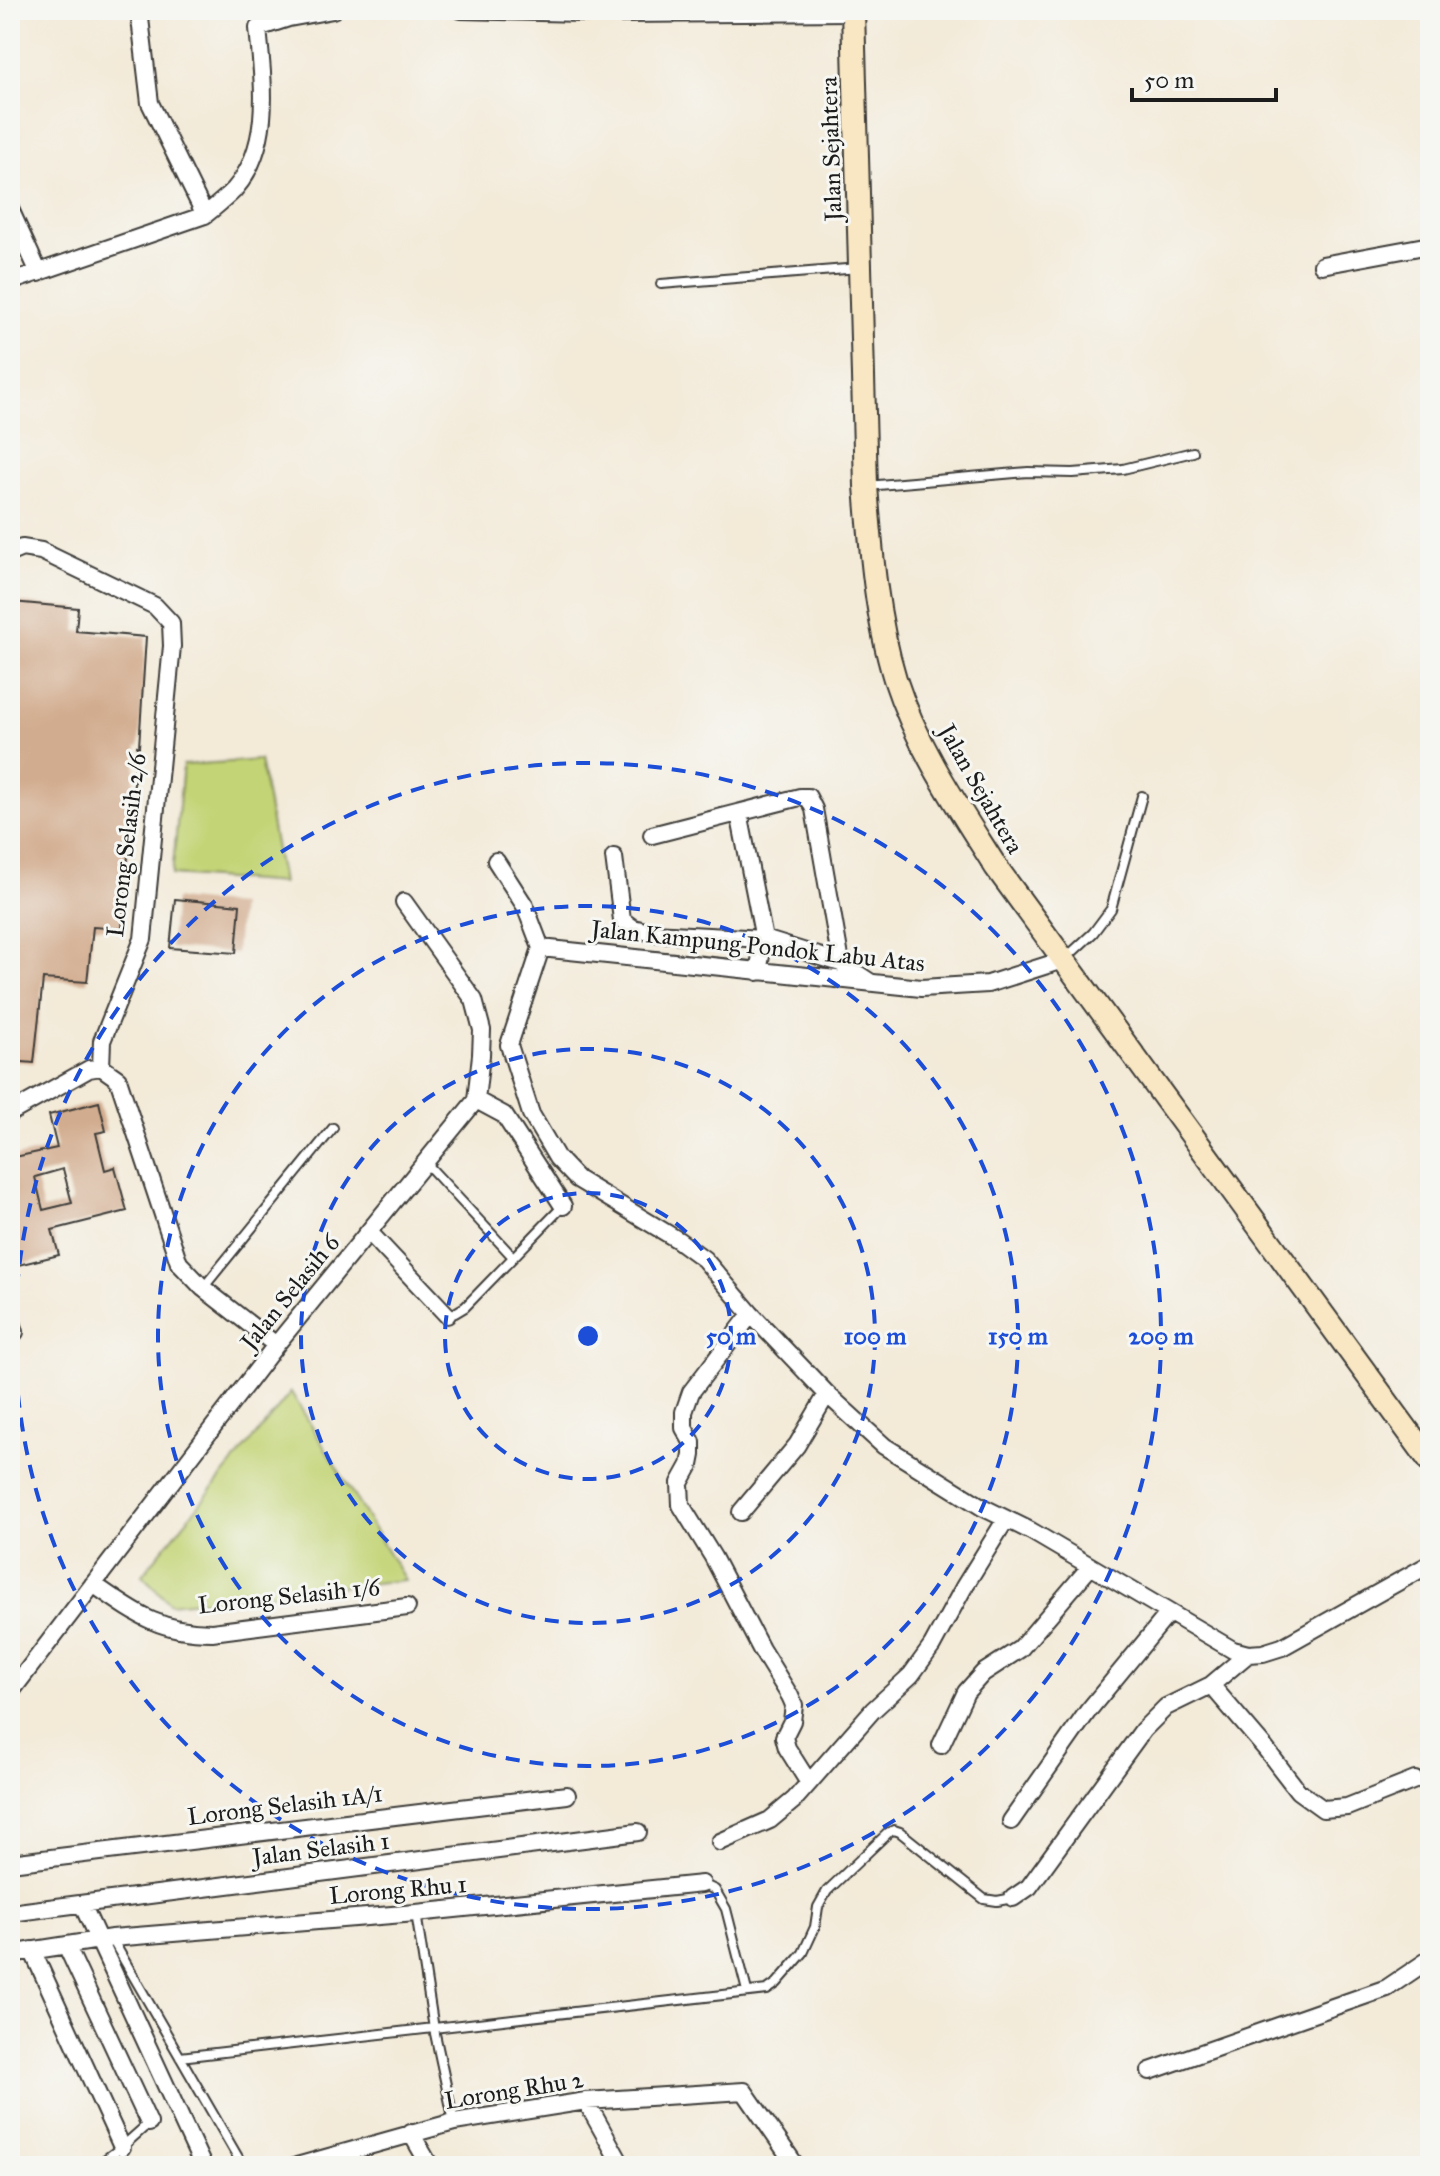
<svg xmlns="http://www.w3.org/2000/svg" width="1440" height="2176" viewBox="0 0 1440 2176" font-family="'IM FELL Great Primer',serif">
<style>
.green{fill:#c3d476;stroke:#707849;stroke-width:2}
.building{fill:#d2ac8e;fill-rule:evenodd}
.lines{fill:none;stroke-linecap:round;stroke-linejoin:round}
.service-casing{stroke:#3c3b38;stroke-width:12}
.minor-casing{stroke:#3c3b38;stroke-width:20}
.secondary-casing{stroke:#3c3b38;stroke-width:26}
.service{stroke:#fff;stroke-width:8}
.minor{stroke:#fff;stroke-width:16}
.secondary{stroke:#f9e7c3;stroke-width:22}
.ring{fill:none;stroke:#1d4ed8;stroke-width:4;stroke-dasharray:14 10}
.labels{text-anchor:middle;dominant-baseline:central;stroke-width:6;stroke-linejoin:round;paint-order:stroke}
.street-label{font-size:24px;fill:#1c1c1c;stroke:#f6f6f2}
.centre{fill:#1d4ed8;stroke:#f6f6f2;stroke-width:4}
.ring-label{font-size:24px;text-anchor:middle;font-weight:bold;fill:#1d4ed8;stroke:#f6f6f2;stroke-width:6;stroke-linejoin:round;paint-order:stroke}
</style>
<rect width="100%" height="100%" fill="#f6f6f2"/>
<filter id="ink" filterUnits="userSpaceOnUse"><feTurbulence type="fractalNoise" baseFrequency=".0125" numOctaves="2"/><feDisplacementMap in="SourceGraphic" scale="16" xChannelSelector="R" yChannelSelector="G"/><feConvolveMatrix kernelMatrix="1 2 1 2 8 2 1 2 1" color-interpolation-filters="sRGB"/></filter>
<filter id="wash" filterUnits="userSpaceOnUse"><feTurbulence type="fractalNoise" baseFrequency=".006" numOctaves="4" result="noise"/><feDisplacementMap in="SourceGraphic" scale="32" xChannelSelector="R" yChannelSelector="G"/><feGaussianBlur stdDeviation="1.8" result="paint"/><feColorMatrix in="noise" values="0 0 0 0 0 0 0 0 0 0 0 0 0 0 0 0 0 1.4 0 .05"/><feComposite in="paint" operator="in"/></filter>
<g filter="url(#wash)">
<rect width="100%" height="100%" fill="#f3ead8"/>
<path class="green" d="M260 760 282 883 172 875 183 765Z
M291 1392 405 1580 170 1604 142 1575Z"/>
<g id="blocks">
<path class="building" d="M12 602 78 608 76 631 146 637 139 747 137 746 122 929 93 927 87 982 43 979 34 1063 10 1061V644Z
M175 899 240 905 236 953 170 948Z
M99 1102 106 1131 96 1133 105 1170 115 1167 127 1211 52 1230 59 1255 10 1267V1158L57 1148 49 1115ZM63 1169 72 1203 43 1210 35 1177Z"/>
</g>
</g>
<g filter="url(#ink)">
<use href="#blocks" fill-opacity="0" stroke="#3c3b38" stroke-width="2"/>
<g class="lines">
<defs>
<path id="service" d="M661 284 859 268
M867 486 1028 472 1073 473 1123 469 1193 452
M1067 957 1093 933 1111 909 1142 796
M425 1162 513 1257
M203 1288 333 1128
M447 1315 455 1313 465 1307 563 1206
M702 1884 715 1890 726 1909 747 1991
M416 1913 434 2029 454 2122
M112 1939 243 2166
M180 2057 767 1990 777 1983 803 1953 815 1927 818 1907 827 1891 889 1832 894 1830 900 1832 984 1899 997 1901 1013 1898
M96 2166 122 2147 149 2123"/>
<path id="minor" d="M139 10 150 103 205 215
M461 10 623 14 853 12
M10 209 39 273
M1322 265 1430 245
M10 282 205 215C215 207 225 199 234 190 273 145 263 82 258 28L289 18 333 10
M10 553 22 548 41 551 155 606 171 623 172 646 143 939 102 1041 101 1067
M739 813 764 939 758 972
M652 835 800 797H808L814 809 841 963
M614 857 622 920 633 928 653 933 764 939 841 963 870 982
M496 861 525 906 541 948
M541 948 509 1045 531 1114 557 1158 577 1179 678 1240 704 1259 751 1314 827 1394 884 1446 982 1507 1031 1531 1233 1650 1248 1654 1263 1653 1282 1647 1430 1564
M541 948 921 988 988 984 1063 960
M476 1100 504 1115 563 1206
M10 1113 89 1069 101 1067 118 1079 179 1263 203 1288 276 1345
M369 1232 447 1315
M751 1314 691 1392 684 1412V1428L692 1442V1455L690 1465 680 1483 681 1505 713 1557 761 1649 790 1696 794 1705 792 1721 784 1737 787 1748 809 1783
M10 1316 15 1332
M741 1512 797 1445 827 1394
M93 1584C135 1613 158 1632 212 1632L407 1607
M1211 1685 1265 1748 1298 1791 1323 1809 1347 1807 1415 1780
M10 1693 276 1345 476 1100 481 1055 482 1030 474 1000 404 902
M941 1745 966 1692 983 1673 1020 1649 1090 1567
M1011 1821 1088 1711 1168 1614
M720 1842 770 1820 794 1800 873 1710 911 1675 932 1646 964 1587 1006 1519
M10 1863 567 1795
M1013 1898 1029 1887 1143 1730 1166 1707 1211 1685 1248 1654
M82 1904 203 2166
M10 1913 638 1832
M66 1945 149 2123
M32 1950 122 2147
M10 1954 112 1938 416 1913 702 1884
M1150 2071 1387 1988 1430 1959
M586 2101 622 2166
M411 2133 430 2166
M297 2166 454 2122 586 2101 744 2091 796 2166"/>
<path id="secondary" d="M853 10 866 486C871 550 876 617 895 679 917 747 958 807 996 867L1430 1461"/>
</defs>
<use href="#service" class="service-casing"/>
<use href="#minor" class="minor-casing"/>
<use href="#secondary" class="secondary-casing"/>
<use href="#service" class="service"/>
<use href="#minor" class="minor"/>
<use href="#secondary" class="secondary"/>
</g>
</g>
<g class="ring">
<circle cx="588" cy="1336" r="143"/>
<circle cx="588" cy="1336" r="287"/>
<circle cx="588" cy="1336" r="430"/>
<circle cx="588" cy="1336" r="573"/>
</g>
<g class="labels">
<g class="street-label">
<text transform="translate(831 149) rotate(-92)">Jalan Sejahtera</text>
<text transform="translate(981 789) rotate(60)">Jalan Sejahtera</text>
<text transform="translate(126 845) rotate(-83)">Lorong Selasih 2/6</text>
<text transform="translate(758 946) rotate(6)">Jalan Kampung Pondok Labu Atas</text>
<text transform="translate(290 1292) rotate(-51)">Jalan Selasih 6</text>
<text transform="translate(289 1596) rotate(-6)">Lorong Selasih 1/6</text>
<text transform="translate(285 1805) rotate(-7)">Lorong Selasih 1A/1</text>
<text transform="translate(321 1849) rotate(-7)">Jalan Selasih 1</text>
<text transform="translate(398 1890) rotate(-5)">Lorong Rhu 1</text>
<text transform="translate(514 2090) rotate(-9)">Lorong Rhu 2</text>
</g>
</g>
<circle cx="588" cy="1336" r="12" class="centre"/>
<g class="ring-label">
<text x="731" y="1344">50 m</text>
<text x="875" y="1344">100 m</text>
<text x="1018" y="1344">150 m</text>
<text x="1161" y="1344">200 m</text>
</g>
<rect width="1440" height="2176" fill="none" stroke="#f6f6f2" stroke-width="40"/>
<path d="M1132 88v12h144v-12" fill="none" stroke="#1c1c1c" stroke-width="4"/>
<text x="1144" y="88" font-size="24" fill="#1c1c1c" stroke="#f6f6f2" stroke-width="6" paint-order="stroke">50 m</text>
</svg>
